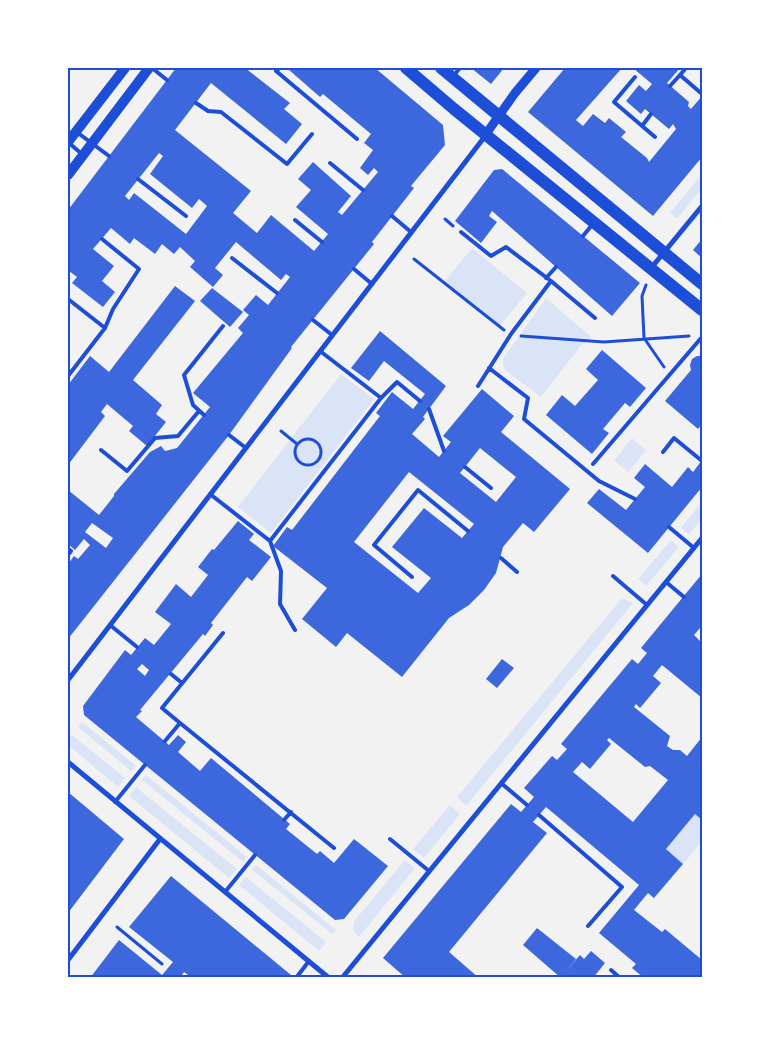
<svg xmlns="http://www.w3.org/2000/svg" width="770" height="1045" viewBox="0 0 770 1045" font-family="'Fira Sans Condensed',sans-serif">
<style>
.green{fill:#dbe4f7}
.building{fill:#3d67dc;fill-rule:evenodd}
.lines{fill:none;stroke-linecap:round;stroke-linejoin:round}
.path{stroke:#1d4ed8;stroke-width:3}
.service{stroke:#1d4ed8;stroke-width:4}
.minor{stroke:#1d4ed8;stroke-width:5}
.tertiary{stroke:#1d4ed8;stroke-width:9}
.secondary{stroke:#1d4ed8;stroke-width:10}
.primary{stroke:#1d4ed8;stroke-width:12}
.neatline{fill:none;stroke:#1d4ed8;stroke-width:2}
</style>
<rect width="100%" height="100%" fill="#f2f2f2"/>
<path class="green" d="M702 174V188L677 219 670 213Z
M472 248 527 293 500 326 445 281Z
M546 298 591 337 585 344H582L541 397 506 371 503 366V359Z
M341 374 374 399 271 533 238 507Z
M632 438 646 450 629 472 614 461Z
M702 502V518L689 535 681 528Z
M671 540 679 547 646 586 638 579Z
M622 598 633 603 466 806 457 797Z
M82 722 136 766 131 771 78 727Z
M72 735 125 778 118 787 68 745V740Z
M146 775 247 857 243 862 142 780Z
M136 787 237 869 229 878 129 796Z
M450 805 460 814 424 858 413 849Z
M695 814 702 820V841L683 864 666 849Z
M405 860 415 868 359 937C353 931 352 928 355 920Z
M256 865 336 930 332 934 252 870Z
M246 877 326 942 319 951 239 885Z"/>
<path class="building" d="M176 68H245L290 103 284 109 302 124 286 144 211 83 175 130 251 191 233 213 257 233 271 215 314 251 328 234 296 207 311 190 298 179 313 162 351 196 338 212 342 215 378 172 374 168 368 175 360 168 373 150 364 143 371 134 323 94 320 97 288 69 290 68H375L443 125 445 145 411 186 414 188 372 242 374 244 291 347 292 348 229 435 68 639V573L69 571 68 564 74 556 78 559 90 545 84 539 75 550 68 544V490L99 515 114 496V494L150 452 161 446 165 451 177 448 210 407 193 393 243 333 238 328 249 315 243 310 256 295 268 305 290 277 286 274 281 280 236 242 215 268 223 275 213 287 190 267 195 261 180 247 174 254 162 244 155 254 134 238 130 244 111 228 93 249 114 266 102 281 115 292 103 307 72 283 77 277 69 271 68 272V210ZM159 153 163 156 150 174 192 208 199 199 207 206 186 234 134 193 129 200 125 196ZM92 523 113 538 106 548 85 532Z
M471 68H504L491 84Z
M565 68H622L576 120 583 126 593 114 605 123 609 118 626 132 621 137 647 158 649 162 676 129 673 124 669 129 645 109 641 114 626 101 639 85 646 91 652 84 633 68H680L667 83 689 102 688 106 691 109 702 96V157L653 216 528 112Z
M502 169 640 283 612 316 492 211 489 216 497 222 481 243 455 221 494 170Z
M702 239V258L693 250Z
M175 286 195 301 133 380 162 405 156 414 166 422 147 446 129 431 133 426 107 404 101 412 105 416 68 465V385L90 356 109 372Z
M212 288 243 312 230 327 200 301Z
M380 331 446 386 423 417 425 419 412 434 439 457 451 442 443 436 482 389 514 416 501 432 570 489 534 532 523 523 503 547 496 573 484 590 469 605 449 618 402 677 347 633 336 647 302 619 327 588 273 546 287 527 292 530 380 416 376 413 392 392 413 409 425 394 384 361 369 381 351 368ZM480 448 516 477 496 502 460 473ZM409 472 474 524 462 538 424 508 392 547 431 578 418 593 354 542Z
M602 350 646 388 630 407 625 403 603 429 609 433 592 454 546 415 562 395 575 406 598 380 586 369Z
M697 356H702V424L698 429 665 401 691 370 690 365 692 359Z
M702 460V487L648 553 587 503 599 489 626 510 645 487 634 478 645 464 672 487 688 467 693 472Z
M238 521 254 534 249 540 271 557 252 581 247 577 211 623 213 625 205 636 203 634 140 710 142 711 136 717 169 745 178 735 186 742 178 752 200 771 211 758 290 824 286 829 317 854 320 851 334 863 354 839 388 866 344 919 335 920 84 715 83 706 125 650 131 655 145 638 154 645 171 624 155 612 176 584 191 597 208 575 198 567 212 549 214 550ZM142 664 149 670 145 676 137 669Z
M702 574V630L700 628 694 635 702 643V698L662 665 653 676 661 683 640 708 636 704 634 707 670 736 667 746 673 750H680L687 756 702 737V820L695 814 666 849 683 864 654 898 648 893 634 910 662 932 665 929 702 960V978H644L632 968 636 964 599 933 639 885 546 807 533 822 547 833 449 952 479 978H406L383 958 511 804 521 812 534 797 524 788 552 756 557 760 567 749 561 744 632 659 638 664 647 653 641 648ZM609 738 645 767 650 766 668 780 633 822 573 772 582 762 590 769 611 744 607 740Z
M502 659 514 668 497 688 486 679Z
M68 792 124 839 68 913Z
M171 876 291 975 289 978H192L184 972 180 978H90L119 940 162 975 173 962 129 927Z
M537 928 576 959 566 971 580 955 584 959 591 951 605 963 593 978H561L523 945Z"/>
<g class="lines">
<path class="path" d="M445 219 453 226
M414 259 504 330
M646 285 642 296 644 338 664 367
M521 336 604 342 689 336
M281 431 297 444
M295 452a13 13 0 1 1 26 0a13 13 0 1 1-26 0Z
M117 927 162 964"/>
<path class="service" d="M152 68 167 80
M280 68 276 71 357 139
M686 68 680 75 702 94
M454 75 460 68
M635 77 614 102 655 137
M670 86 680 75
M196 103 208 111 221 112 287 164 312 134
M642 126 651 114
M78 133 109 156
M69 143 83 155
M330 163 363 190
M138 179 186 216
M392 216 411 232
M295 220 322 242
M461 232 491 256 506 247 551 281 511 334 478 386
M583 236 592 225
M232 258 277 293
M354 269 372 284
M546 278 556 267
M551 281 595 318
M68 299 105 328 113 309 139 269 102 239
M313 320 332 335
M489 368 528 398 524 419 599 481 635 499
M68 376 105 328
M381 398 397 382 420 401
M429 409 444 451
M204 415 193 405 184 375 223 326
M229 435 246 448
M101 450 127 471 155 438 178 436 199 411
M663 452 674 438 702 461
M593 464 702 337
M465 467 491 488
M210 494 270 541 381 398 320 351
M669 527 694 548
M270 541 281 571 280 604 295 630
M68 549 71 551 68 555
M501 558 517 572
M613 576 647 605
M412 577 374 545 418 490 468 531
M666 582 684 597
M110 625 137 647
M171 674 182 683
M180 723 334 848
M165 741 180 723 162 708 223 633
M501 783 527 805
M115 802 145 765
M539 815 622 887 588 926
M284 820 291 812
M390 839 429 871
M225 892 255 855
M611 970 620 978
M296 978 309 961"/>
<path class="minor" d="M652 267 702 206
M68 680 486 135
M68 762 329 978
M68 960 160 839
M342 978 702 538"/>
<path class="tertiary" d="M486 134 515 93 536 68"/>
<path class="secondary" d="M68 142 125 68
M68 175 149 68"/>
<path class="primary" d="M406 68 454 109 702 310
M441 68 702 284"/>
</g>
<rect width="770" height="1045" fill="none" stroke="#ffffff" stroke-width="138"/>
<rect x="69" y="69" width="632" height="907" class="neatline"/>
</svg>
